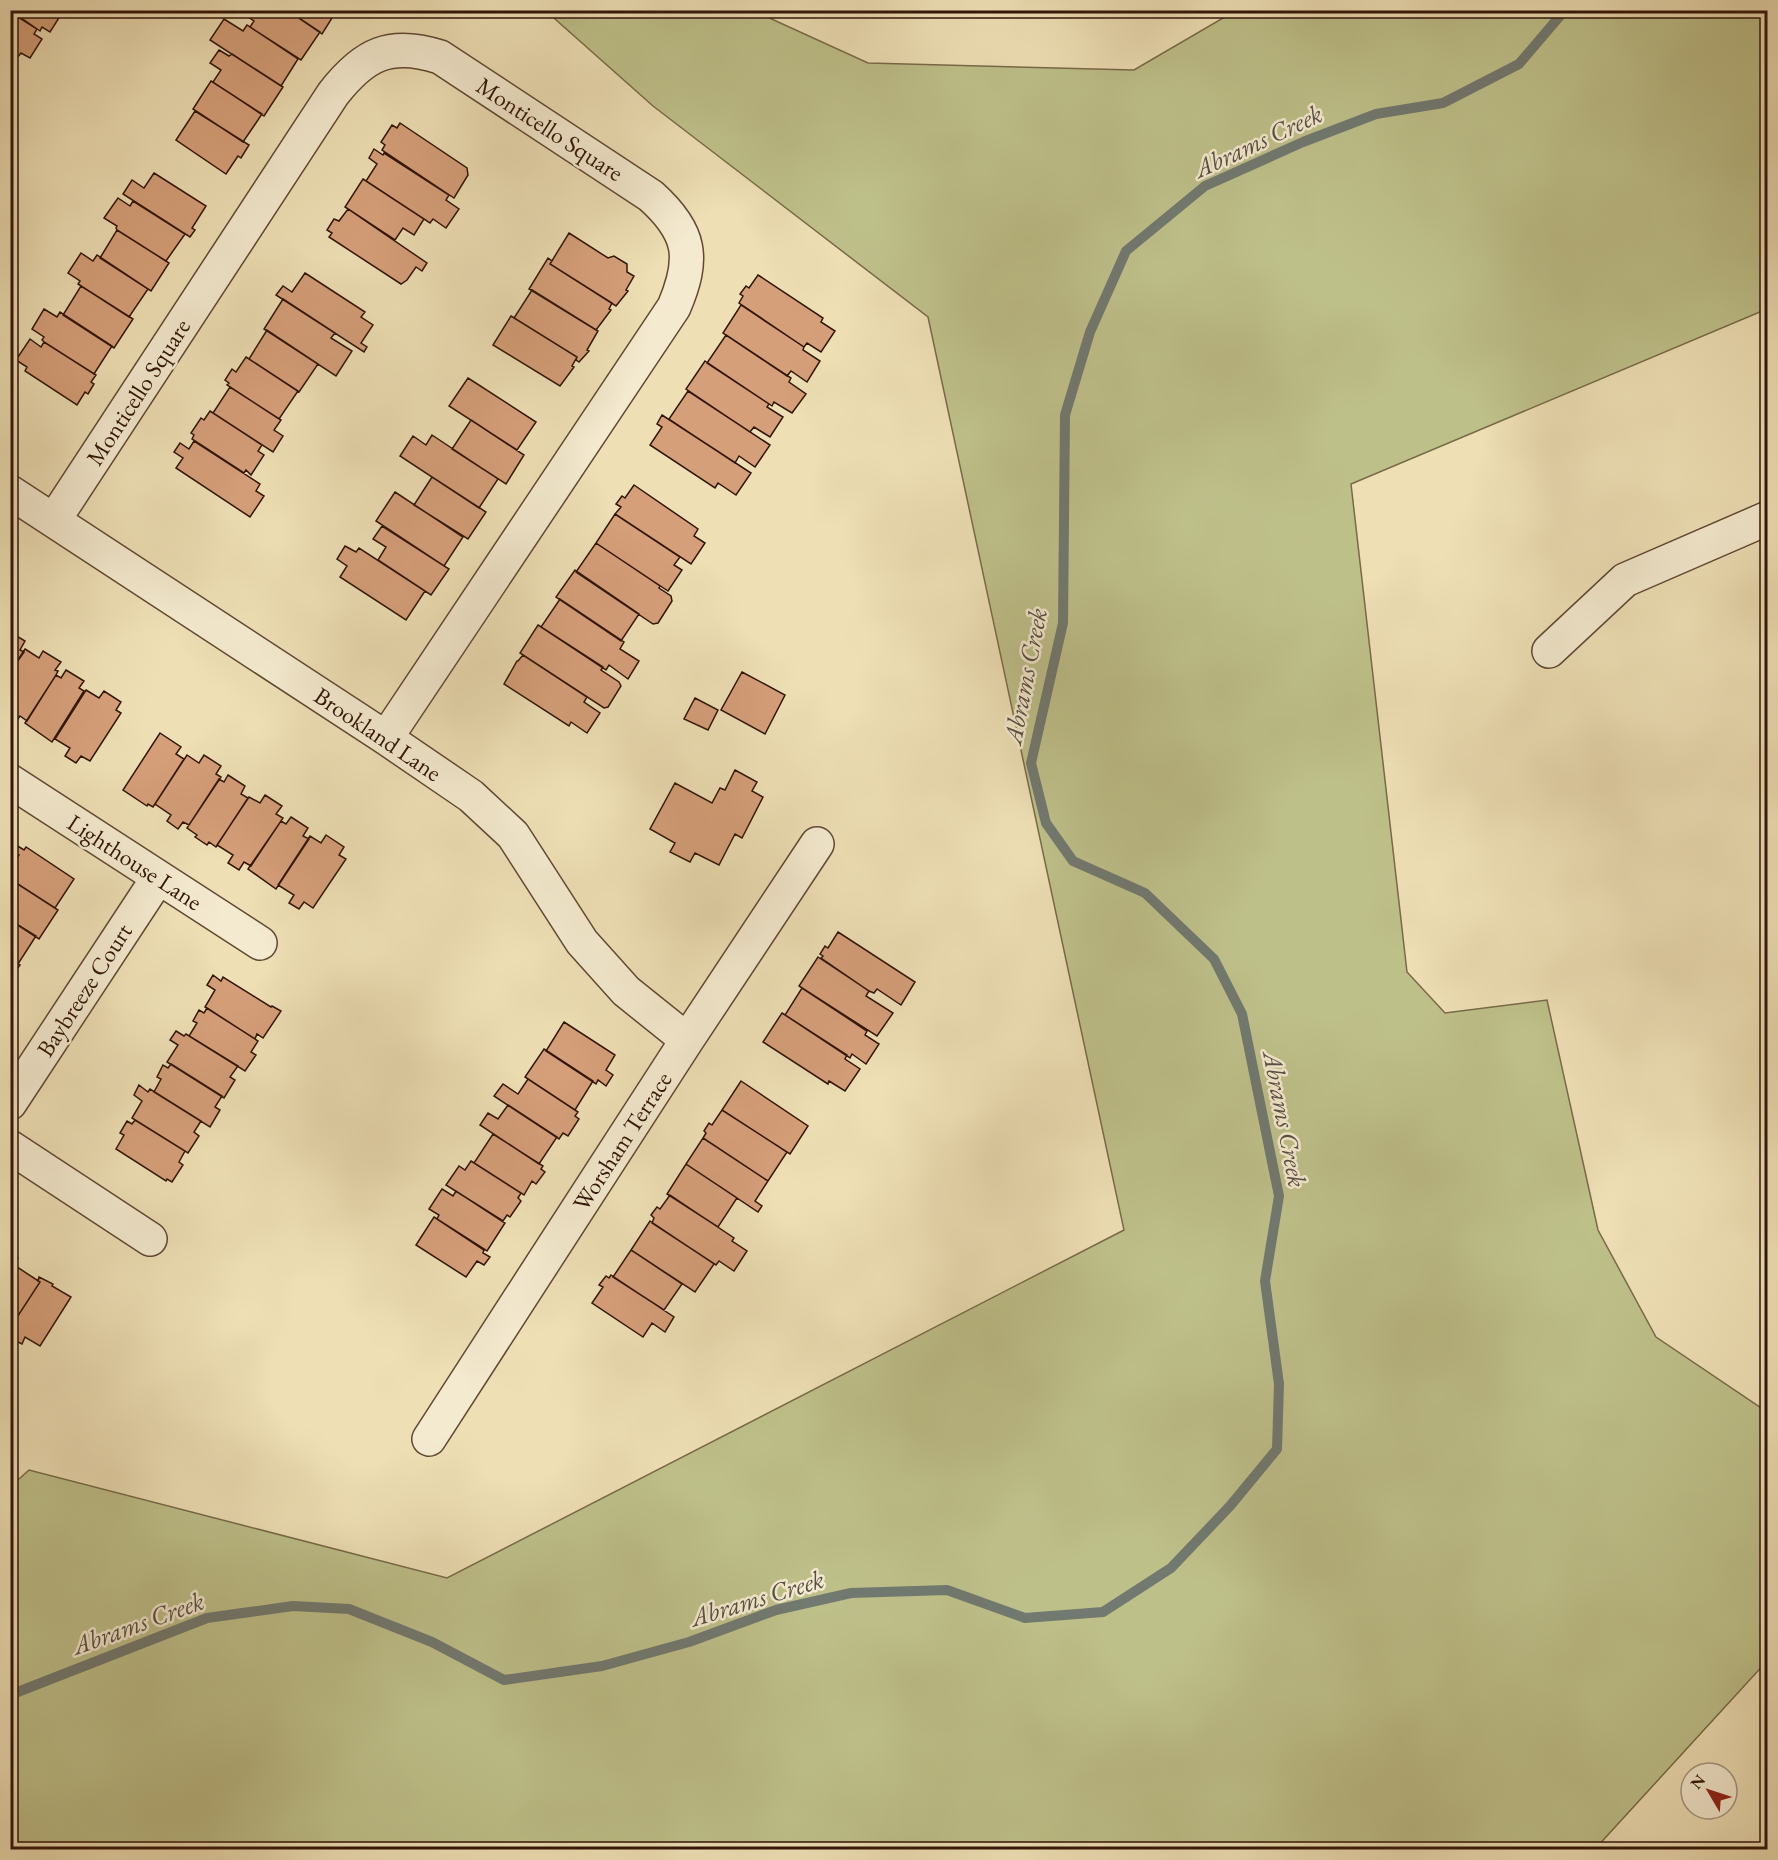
<svg xmlns="http://www.w3.org/2000/svg" width="1778" height="1860" viewBox="0 0 1778 1860" font-family="'EB Garamond',serif">
<style>
.green{fill:#bec08a;stroke:#786a49;stroke-width:1.5}
.lines{fill:none;stroke-linecap:round;stroke-linejoin:round}
.stream{stroke:#717970;stroke-width:10}
.building{fill:#d59f79;stroke:#311508;stroke-width:1.5}
.minor-casing{stroke:#604833;stroke-width:36}
.minor{stroke:#f4eacf;stroke-width:33}
.labels{text-anchor:middle;dominant-baseline:central;stroke-width:5;stroke-linejoin:round;paint-order:stroke}
.street-label{font-size:24px;fill:#311508;stroke:#f4eacf}
.water-label{font-size:26px;font-style:italic;fill:#564f45;stroke:#f4eacf}
</style>
<rect width="100%" height="100%" fill="#eedfb5"/>
<filter id="stains"><feTurbulence type="fractalNoise" baseFrequency=".00333" numOctaves="4"/><feColorMatrix values="0 0 0 0 .2 0 0 0 0 .09 0 0 0 0 .02 0 0 0 .5 -.17"/></filter>
<radialGradient id="worn" r=".72"><stop offset=".6" stop-color="#630" stop-opacity="0"/><stop offset="1" stop-color="#630" stop-opacity=".3"/></radialGradient>
<path class="green" d="M546 11H754L868 63 1134 70 1235 11H1767V309L1351 484 1407 972 1445 1013 1547 1000 1598 1230 1656 1337 1767 1412V1661L1595 1849 11 1850 10 1487 29 1470 447 1578 1124 1230 928 317 653 106Z"/>
<g class="lines">
<path class="stream" d="M10 1695 207 1618 293 1606 349 1609 432 1642 504 1680 602 1666 689 1642 776 1610 851 1593 947 1590 1025 1618 1103 1612 1171 1568 1230 1506 1277 1449 1279 1384 1265 1281 1279 1196 1242 1014 1214 959 1145 893 1073 861 1046 823 1031 763 1063 623 1065 415 1090 332 1126 251 1205 186 1303 142 1376 114 1443 103 1519 64 1565 10"/>
</g>
<path class="building" d="M10 10H59L62 13 50 32 42 27 40 31Z
M244 10H287L320 32 301 60 250 27 254 21 242 13Z
M287 10H337L322 34Z
M10 12 37 29 34 34 42 39 30 58 21 53 17 58 10 53Z
M224 19 243 31 247 25 298 59 281 86 210 40Z
M219 50 229 56 232 54 283 87 264 116 213 82 221 70 210 63Z
M211 81 262 114 243 142 193 109Z
M195 111 249 145 241 158 238 156 226 174 176 140Z
M400 123 467 168 468 175 454 198 382 150 385 145 381 142 392 125 397 128Z
M374 149 383 155 384 153 449 195 446 200 459 209 446 228 433 219 430 223 366 181 377 164 369 158Z
M154 173 206 206 192 228 195 230 190 237 123 194 132 180 144 188Z
M363 179 424 219 414 235 403 228 395 240 345 207Z
M118 198 130 206 133 201 185 234 166 261 117 230 116 228 117 226 104 218Z
M348 209 427 263 422 271 416 267 407 280 401 284 329 237 332 233 327 230 334 219 339 221Z
M117 230 169 263 151 291 100 258Z
M569 233 608 258 614 256 627 264V272L634 276 626 290 628 291 616 306 550 264Z
M81 253 93 261 97 255 148 289 129 317 78 284 80 281 68 273Z
M548 258 552 261 550 264 612 303 609 309 611 310 596 330 529 289Z
M305 273 365 312 361 317 373 325 361 343 367 347 364 352 276 295 283 286 292 292Z
M758 275 823 318 821 322 835 331 821 352 807 343 804 347 739 303 743 296 740 294 746 286 749 288Z
M81 286 133 319 114 348 63 315Z
M532 290 598 331 587 350 589 351 579 362 576 360 577 357 514 318Z
M283 299 335 333 331 338 352 351 336 376 264 329Z
M741 305 804 347 803 350 820 361 807 382 791 371 787 376 723 333Z
M44 309 57 317 60 312 112 346 94 374 44 342 42 340 44 337 32 329Z
M511 316 577 357 572 366 574 367 560 386 493 345Z
M267 330 318 364 299 392 249 359Z
M726 335 791 378 789 382 806 394 792 413 774 402 772 406 769 404 707 363Z
M30 339 41 347 44 342 96 375 91 382 94 384 88 394 85 392 77 405 25 371 27 367 16 360Z
M246 357 298 391 279 419 227 385 229 383 225 380 232 369 236 372Z
M705 361 769 404 767 407 783 417 770 437 754 427 750 432 686 389Z
M468 378 536 422 517 450 449 406Z
M230 387 281 420 274 430 283 436 273 452 213 413Z
M688 391 770 445 755 467 739 456 735 463 669 419Z
M210 411 262 445 258 451 264 455 251 475 246 470 244 473 192 439 194 435 191 433 201 418 204 420Z
M662 415 751 473 736 495 718 483 715 488 650 445 662 427 657 424Z
M471 420 524 455 506 484 452 449Z
M432 435 498 479 479 508 400 456 413 436 426 445Z
M194 441 260 484 256 491 264 496 250 517 176 468 183 458 174 452 180 443 189 449Z
M432 477 486 512 468 539 414 505Z
M634 485 698 529 694 536 705 543 691 564 615 514 621 507 616 504 622 496 625 498Z
M395 492 463 537 444 566 376 521Z
M615 514 680 557 674 565 682 570 668 591 596 543Z
M382 526 449 569 431 595 378 560 386 547 373 539Z
M596 543 660 586 659 588 671 596 672 601 658 623 653 624 576 572Z
M345 546 356 552 359 548 425 591 406 620 340 577 347 566 337 559Z
M575 570 639 614 621 641 556 597Z
M560 599 624 642 620 649 639 661 628 679 609 665 606 670 541 627Z
M538 625 603 667 601 670 619 682 621 686 608 707 604 708 520 653Z
M10 632 25 641 20 650 24 652 10 672Z
M25 649 39 658 43 651 61 662 55 670 58 671 56 675 27 721 20 716 15 723 10 720V672Z
M523 655 587 697 584 702 600 713 587 733 571 722 569 726 504 684 517 661H518Z
M66 670 84 681 79 688 84 691 52 742 25 723 56 675 61 678Z
M742 672 785 695 765 734 721 710Z
M86 690 99 698 104 691 121 702 116 710 121 713 90 761 81 756 76 763 65 756 70 748 55 739Z
M695 698 718 710 708 730 684 719Z
M160 733 181 747 176 754 184 759 153 807 148 804 147 806 123 790Z
M187 755 199 763 204 755 221 766 216 774 221 777 189 825 183 822 178 829 167 821 171 815 155 804Z
M735 770 757 782 752 791 763 797 742 838 735 834 719 865 695 853 690 862 670 852 675 843 650 829 675 783 712 803 720 788 725 790Z
M228 775 245 786 241 794 248 798 216 847 209 842 207 845 195 837 197 835 187 828 219 779 224 782Z
M265 795 282 806 276 814 283 818 251 866 244 862 239 870 228 863 233 855 217 845 249 797 260 803Z
M291 817 308 828 303 836 309 839 276 889 248 869 281 821 286 824Z
M326 835 344 847 339 855 346 859 313 908 304 902 299 909 289 903 294 895 278 885 310 836 321 843Z
M16 845 24 850 26 847 74 879 55 908 10 879V869L19 855 12 851Z
M10 879 58 910 39 939 10 920Z
M10 920 36 936 18 964 10 959Z
M838 932 915 982 901 1005 877 989 874 993 869 991 821 958 823 956 820 954 825 946 828 948Z
M818 957 869 991 866 996 893 1013 877 1036 799 986Z
M10 959 20 965 10 979Z
M213 975 221 981 223 977 271 1007 272 1006 281 1011 263 1038 257 1034 255 1039 205 1007 215 990 207 985Z
M802 988 867 1031 865 1035 879 1044 866 1064 852 1054 850 1058 785 1015Z
M207 1008 258 1041 251 1052 256 1055 245 1071 189 1036 197 1023 193 1021 199 1010 204 1013Z
M782 1013 847 1055 845 1059 860 1069 845 1091 829 1081 828 1084 763 1042Z
M564 1022 615 1055 606 1070 613 1075 606 1086 598 1080 596 1084 546 1051Z
M176 1031 184 1036 186 1034 238 1066 230 1077 235 1080 224 1098 167 1062 178 1045 170 1040Z
M544 1049 593 1081 575 1110 525 1077Z
M171 1064 222 1096 215 1107 220 1110 210 1127 154 1092 161 1079 157 1077 163 1065 168 1068Z
M528 1079 578 1112 575 1116 579 1119 568 1136 563 1133 559 1139 494 1096 503 1084 518 1094Z
M741 1081 808 1126 790 1154 722 1110Z
M139 1085 148 1092 150 1089 201 1121 194 1132 199 1136 188 1153 132 1118 142 1101 134 1095Z
M508 1105 557 1137 539 1164 480 1125 488 1113 498 1119Z
M722 1110 787 1152 768 1181 703 1138 706 1133 704 1131 709 1123 712 1125Z
M135 1120 185 1151 179 1162 183 1165 172 1182 167 1179 166 1181 116 1149 124 1135 120 1133 127 1121 132 1124Z
M493 1134 543 1166 541 1169 545 1172 536 1184 532 1181 524 1195 474 1163Z
M703 1138 768 1181 755 1201 762 1206 758 1212 686 1164Z
M471 1161 521 1193 518 1198 521 1201 510 1217 507 1215 503 1221 446 1185 459 1166 465 1170Z
M686 1164 737 1198 718 1227 667 1194Z
M442 1189 453 1196 456 1191 505 1223 487 1251 437 1219 439 1215 429 1209Z
M670 1195 734 1238 732 1241 747 1251 734 1271 719 1261 716 1265 652 1223 654 1218 651 1215 657 1207 660 1209Z
M434 1217 484 1250 483 1253 490 1257 484 1265 477 1261 466 1277 416 1245Z
M650 1221 714 1264 695 1292 631 1250Z
M631 1250 682 1284 664 1310 613 1277Z
M10 1254 18 1258 14 1265 40 1282 10 1328Z
M611 1275 674 1317 665 1332 652 1323 643 1337 592 1303 603 1287 599 1285 606 1276 609 1278Z
M39 1277 53 1284 52 1286 71 1297 40 1346 25 1337 22 1344 10 1338V1328L40 1282 38 1281Z
M839 1843 894 1850H839Z"/>
<g class="lines">
<defs>
<path id="minor" d="M10 492 386 738 471 796 513 835 582 942 626 991 687 1040
M54 520 333 94C364 54 390 41 440 57L651 196C691 232 695 258 674 307L386 738
M1549 651 1625 580 1768 518
M10 781 260 943
M10 1103 158 878
M10 1147 150 1239
M429 1439 687 1040 817 844"/>
</defs>
<use href="#minor" class="minor-casing"/>
<use href="#minor" class="minor"/>
</g>
<g class="labels">
<g class="street-label">
<text transform="translate(550 129) rotate(33)">Monticello Square</text>
<text transform="translate(138 392) rotate(-57)">Monticello Square</text>
<text transform="translate(378 734) rotate(34)">Brookland Lane</text>
<text transform="translate(135 862) rotate(33)">Lighthouse Lane</text>
<text transform="translate(84 990) rotate(-57)">Baybreeze Court</text>
<text transform="translate(622 1141) rotate(-57)">Worsham Terrace</text>
</g>
<g class="water-label">
<text transform="translate(1258 141) rotate(-25)">Abrams Creek</text>
<text transform="translate(1025 676) rotate(-79)">Abrams Creek</text>
<text transform="translate(1285 1119) rotate(79)">Abrams Creek</text>
<text transform="translate(757 1598) rotate(-17)">Abrams Creek</text>
<text transform="translate(138 1623) rotate(-20)">Abrams Creek</text>
</g>
</g>
<rect width="1778" height="1860" fill="none" stroke="#eedfb5" stroke-width="36"/>
<rect x="12" y="12" width="1754" height="1836" fill="none" stroke="#311508" stroke-width="3"/>
<rect x="18" y="18" width="1742" height="1824" fill="none" stroke="#311508" stroke-width="1.5"/>
<g transform="translate(1709 1791) rotate(309)"><circle r="28" fill="#f4eacf" stroke="#a6957f" stroke-width="1.5"/>
<path d="M0-4.5L10 22L0 15L-10 22Z" fill="#8f2418"/>
<text y="-9" font-size="16" font-weight="bold" text-anchor="middle" fill="#311508">N</text>
</g>
<rect width="100%" height="100%" filter="url(#stains)"/>
<rect width="100%" height="100%" fill="url(#worn)"/>
</svg>
